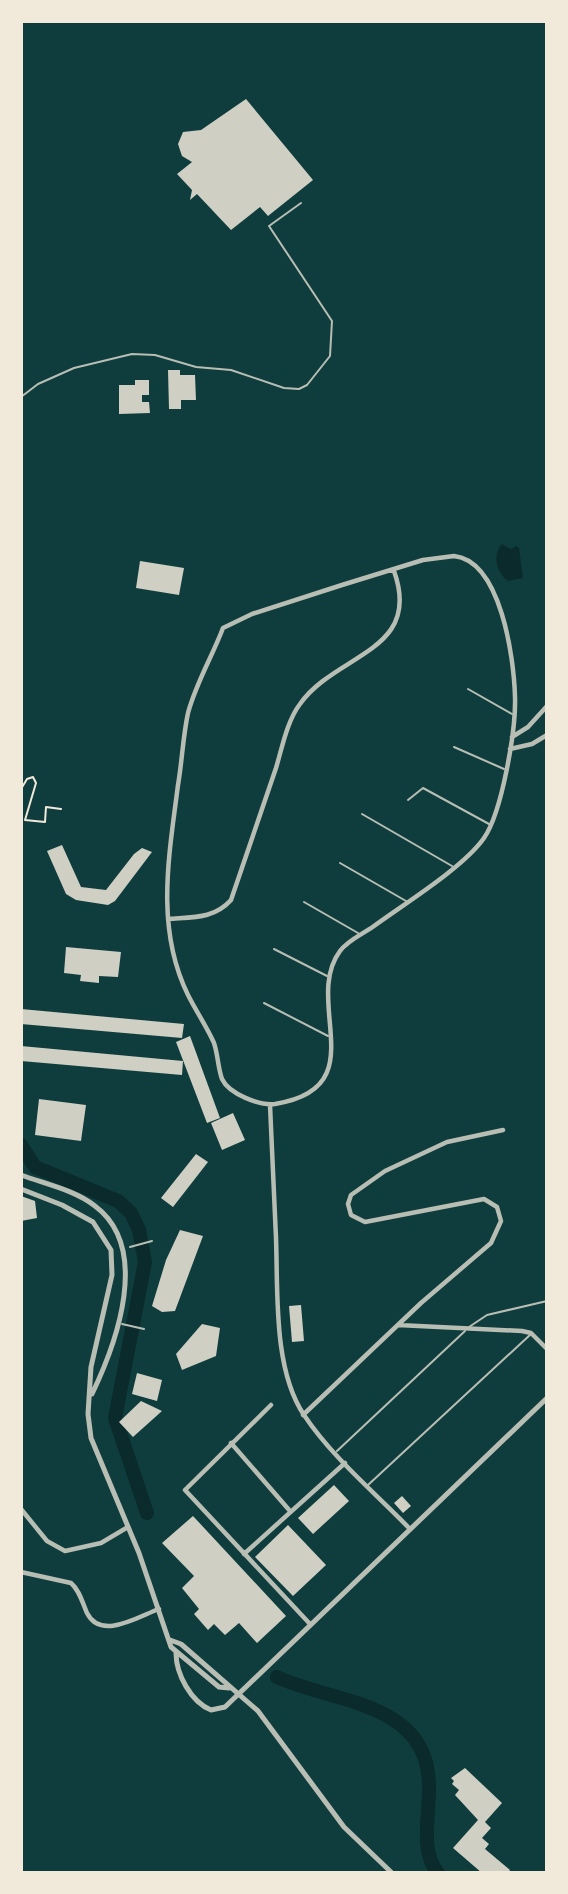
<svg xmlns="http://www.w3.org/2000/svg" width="568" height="1894" viewBox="0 0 568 1894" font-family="'PT Sans',sans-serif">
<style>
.water{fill:#0a2a2b}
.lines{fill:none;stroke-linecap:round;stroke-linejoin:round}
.river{stroke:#0a2a2b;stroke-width:14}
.building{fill:#cfcfc3}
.path{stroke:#f1e9da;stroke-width:2}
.service{stroke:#b8beb3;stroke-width:2}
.minor{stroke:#b8beb3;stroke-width:4.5}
.tertiary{stroke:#b8beb3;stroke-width:5}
</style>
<rect width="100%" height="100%" fill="#0f3d3e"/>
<path class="water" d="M502 544 511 549 516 546 519 548 523 578 508 581C496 571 492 556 502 544Z"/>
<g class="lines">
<path class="river" d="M21 1145 35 1167 118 1201 131 1213 139 1230 145 1262 115 1418 147 1513
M277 1677C314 1694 360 1698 394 1720 460 1763 406 1835 438 1873"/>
</g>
<path class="building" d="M246 99 313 180 268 216 260 207 231 230 197 194 190 200 192 190 177 174 192 162 182 156 178 144 183 132 201 130Z
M168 370H180V375H195L196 400H181V409H169Z
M135 380H149V395H142V402H149L150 413 119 414V385H135Z
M140 561 184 568 179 595 136 588Z
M62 845 81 887 106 890 134 854 142 848 152 852 115 901 108 905 76 900 66 894 47 851Z
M66 947 121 952 118 977 99 976V983L80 981 81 975 64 973Z
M21 1009 184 1024 182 1038 21 1024Z
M190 1036 220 1118 207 1123 176 1042Z
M21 1046 183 1061 182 1075 21 1061Z
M39 1099 86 1105 81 1141 35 1135Z
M233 1113 245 1140 222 1150 211 1123Z
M196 1154 208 1162 173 1207 161 1198Z
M21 1196 35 1201 37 1218 21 1221Z
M180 1230 203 1236 175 1311 162 1312 152 1306 166 1260Z
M301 1305 304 1341 292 1342 289 1306Z
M202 1324 220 1328 216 1356 182 1370 176 1354Z
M137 1373 162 1380 157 1401 132 1394Z
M141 1401 162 1411 133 1437 119 1422Z
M334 1485 349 1501 313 1534 298 1518Z
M402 1496 411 1506 403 1513 394 1503Z
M193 1516 286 1616 257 1643 239 1623 225 1635 214 1624 208 1630 194 1614 199 1609 182 1588 194 1576 162 1543Z
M288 1525 326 1565 293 1596 255 1557Z
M465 1768 502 1803 485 1822 491 1828 482 1838 489 1844 485 1849 510 1870 508 1873H482L453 1848 478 1820 455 1795 459 1790 452 1784 454 1781 451 1778Z"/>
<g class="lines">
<path class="path" d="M21 789 27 779 33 777 36 783 25 820 45 822 46 807 61 809"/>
<path class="service" d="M21 397 38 384 74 368 132 354 155 355 196 367 231 370 284 388 299 389 307 385 330 356 332 321 269 226 301 203
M468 689 512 714
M454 747 504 769
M408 800 423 788 489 824
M362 814 452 866
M340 863 406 901
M304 902 358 933
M274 949 327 976
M264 1003 328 1036
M130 1247 152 1241
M122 1324 144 1329
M469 1327 487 1315 547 1301
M337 1451 465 1331
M368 1485 531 1334"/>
<path class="minor" d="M454 556C501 561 514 658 515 697 516 730 502 812 484 838 464 867 404 904 374 926 363 934 348 940 340 951 302 1002 376 1088 275 1104 260 1106 229 1094 222 1079 218 1068 218 1055 214 1043 207 1027 196 1011 188 995 155 928 169 856 178 785 182 762 183 736 188 713 196 683 212 657 223 628L252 614 342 585 423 560Z
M512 737 528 727 547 706
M510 749 532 744 547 735
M168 919C193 917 214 919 231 900 246 856 261 812 276 768 282 748 287 721 300 704 336 653 423 652 394 571
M270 1105C272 1149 274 1194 276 1238 278 1291 273 1369 304 1415 332 1457 374 1492 409 1528
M398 1325 522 1331 531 1333 547 1349
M271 1405 185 1490 310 1624
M303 1415 421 1303 491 1243 501 1221 497 1207 484 1199 365 1222 351 1215 348 1204 351 1195 385 1171 447 1142 503 1130
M231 1443 290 1511
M21 1509 47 1541 65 1551 101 1543 128 1527
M244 1554 345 1463
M21 1572 71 1583C80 1591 82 1602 87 1613 101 1641 139 1616 159 1609"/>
<path class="tertiary" d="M21 1175C45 1184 75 1190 95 1206 151 1248 117 1342 92 1394
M21 1189 62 1205 93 1222 111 1250 112 1275 91 1367 88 1414 91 1438 139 1553 171 1647 219 1687 229 1688
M170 1640 181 1644 258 1711 344 1827 392 1873
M176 1653C176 1674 191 1702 211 1710L225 1707 547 1398"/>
</g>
<rect width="568" height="1894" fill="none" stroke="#f1e9da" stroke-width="46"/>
</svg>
